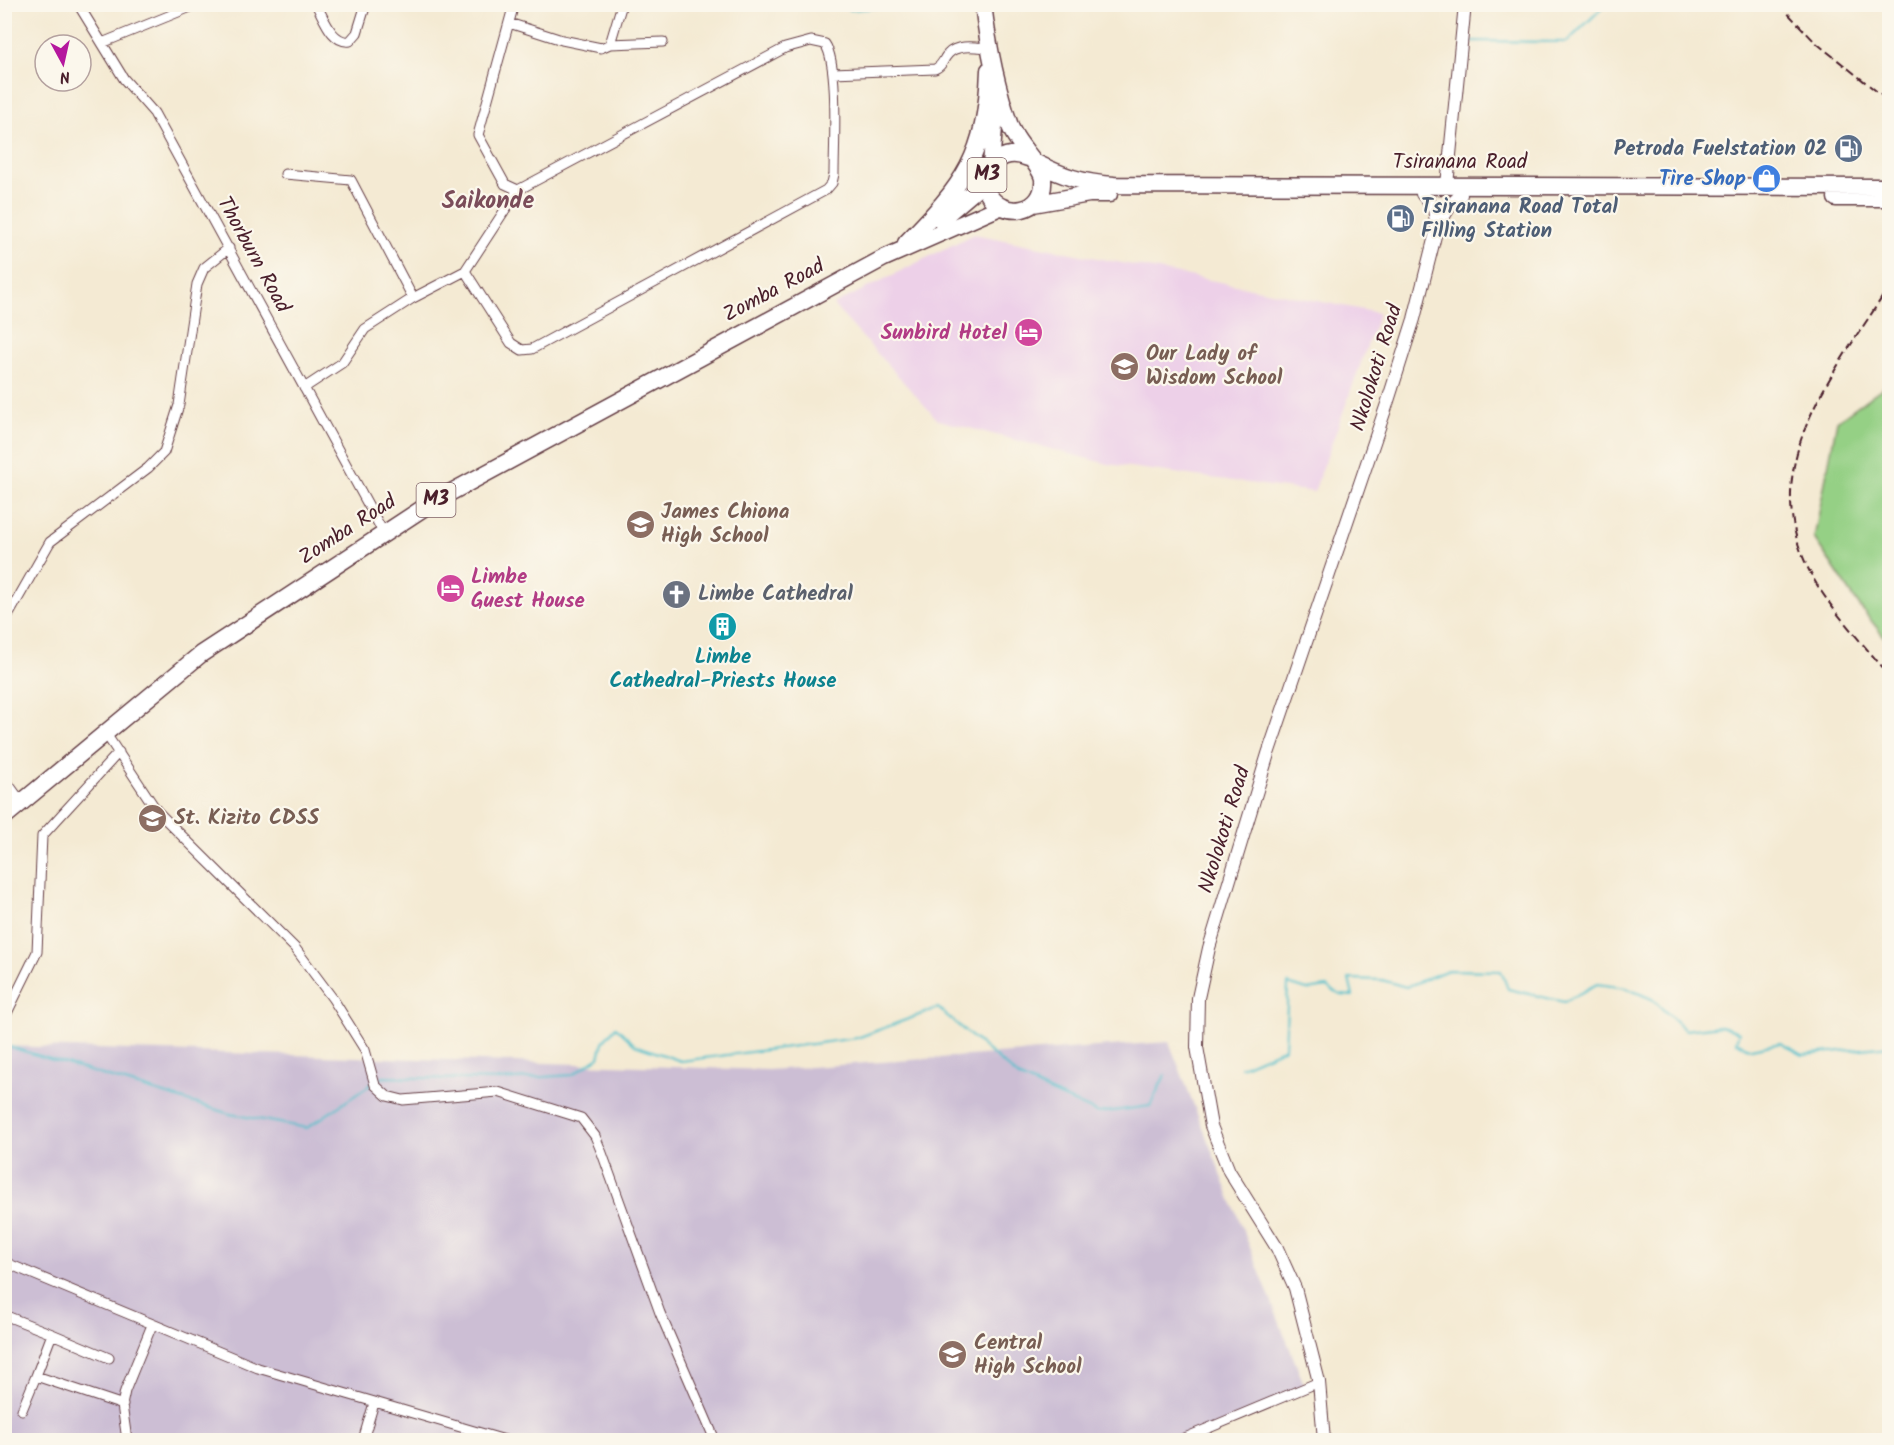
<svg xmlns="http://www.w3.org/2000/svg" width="1894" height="1445" viewBox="0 0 1894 1445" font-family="Kalam,sans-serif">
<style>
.built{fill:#edd0e8}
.industrial{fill:#ccbed4}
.green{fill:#95d085;stroke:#707858;stroke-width:1.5}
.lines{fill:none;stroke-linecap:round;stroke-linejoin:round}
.stream{stroke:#53c0cc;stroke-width:2}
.street-casing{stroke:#643d44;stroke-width:11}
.secondary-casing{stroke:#643d44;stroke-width:14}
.highway-casing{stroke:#643d44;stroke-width:19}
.street{stroke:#fff;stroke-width:9}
.secondary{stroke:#fff;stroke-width:12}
.highway{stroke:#fff;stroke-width:16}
.rail{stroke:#4a1f2b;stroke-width:2;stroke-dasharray:9 4.5;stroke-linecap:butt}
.labels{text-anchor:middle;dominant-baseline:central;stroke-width:4.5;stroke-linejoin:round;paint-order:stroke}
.shield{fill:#fbf7ec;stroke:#7f6065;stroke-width:1.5}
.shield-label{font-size:20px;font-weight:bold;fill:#4a1f2b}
.service-label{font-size:21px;font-weight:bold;fill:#4e5e75;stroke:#fbf7ec;text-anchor:end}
.street-label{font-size:21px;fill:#4a1f2b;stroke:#fbf7ec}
.shop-label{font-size:21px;font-weight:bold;fill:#366cbe;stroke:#fbf7ec;text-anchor:end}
.hotel-label{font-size:21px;font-weight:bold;fill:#b23c85;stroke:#fbf7ec;text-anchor:end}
.education-label{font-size:21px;font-weight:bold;fill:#785e54;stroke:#fbf7ec;text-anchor:start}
.worship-label{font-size:21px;font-weight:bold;fill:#5b616d;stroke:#fbf7ec;text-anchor:start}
.culture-label{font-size:21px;font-weight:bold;fill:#0d838f;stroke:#fbf7ec}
.quarter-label{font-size:24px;font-weight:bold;fill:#7b4d5a;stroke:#fbf7ec}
</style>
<rect width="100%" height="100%" fill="#fbf7ec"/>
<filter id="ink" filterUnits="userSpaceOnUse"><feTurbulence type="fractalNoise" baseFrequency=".0167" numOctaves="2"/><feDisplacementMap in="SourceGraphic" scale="12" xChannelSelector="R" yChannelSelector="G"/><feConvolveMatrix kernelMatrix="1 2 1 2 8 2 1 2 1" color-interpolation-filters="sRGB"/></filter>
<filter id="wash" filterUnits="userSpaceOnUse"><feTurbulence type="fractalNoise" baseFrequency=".008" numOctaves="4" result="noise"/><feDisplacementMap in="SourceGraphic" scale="24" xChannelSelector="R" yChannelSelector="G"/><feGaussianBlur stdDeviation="1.35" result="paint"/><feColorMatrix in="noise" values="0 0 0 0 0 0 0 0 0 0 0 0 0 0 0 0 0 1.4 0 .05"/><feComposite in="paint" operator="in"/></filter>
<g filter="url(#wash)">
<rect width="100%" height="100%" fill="#f4ead3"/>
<path class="built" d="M974 234 1379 313 1314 492 1108 464 938 420 833 305Z"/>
<path class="industrial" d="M1169 1042 1305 1387 1197 1440H5V1046L768 1070Z"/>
<path class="green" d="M1889 383V643L1861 608 1814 538 1837 421Z"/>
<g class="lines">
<path class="stream" d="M849 10 921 4
M1467 41 1567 42 1606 4
M4 1045 230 1114 307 1128 373 1083
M1241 1067 1285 1048 1288 984 1307 990 1327 987 1340 995 1353 996 1349 979 1382 980 1406 987 1448 970 1501 971 1508 989 1564 1002 1597 984 1626 988 1652 999 1685 1030 1721 1026 1739 1032 1736 1042 1751 1049 1781 1043 1803 1055 1890 1046
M378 1080 383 1077 500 1080 572 1075 599 1057 603 1042 616 1027 635 1045 681 1061 857 1038 938 1008 1020 1078 1098 1113 1150 1106 1165 1075"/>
</g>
</g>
<g filter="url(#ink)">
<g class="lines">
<defs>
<path id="street" d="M78 4 124 79 154 113 383 532
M316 4C324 18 332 44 350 41L357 33 366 4
M514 4 478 135 505 184 518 190
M509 23 562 40 601 48 610 44 663 42
M102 43 198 4
M610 44 622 4
M833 73 935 69C944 65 942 60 948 54 957 44 975 47 987 48
M285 174 351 180 413 298
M304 388 342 363 365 329 413 298 465 271 518 190 785 48 811 41 825 44C839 64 834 146 834 174L832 183 826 190 532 349 522 350 511 343 465 271
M4 623 50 542 148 468 164 452 179 405 197 284 204 268 229 248
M106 734 157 811 295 948 333 999 365 1050 375 1085 387 1096 403 1100 498 1092 581 1118 595 1136 602 1153 660 1313 715 1440
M4 778 22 803
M4 1019 37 952 42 836 119 752
M4 1262 258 1368 505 1440
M4 1315 52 1334 36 1376 123 1405
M52 1334 109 1358
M22 1410 36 1376
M127 1440 122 1405 125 1391 152 1325
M363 1440 374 1403
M1180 1440 1319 1382"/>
<path id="secondary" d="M1447 185 1465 4
M1422 194 1434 209 1437 228
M1324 1440 1319 1382 1295 1288 1277 1248 1229 1171 1211 1126 1197 1047 1198 998 1209 948 1268 754 1387 404 1414 319 1437 228 1452 203 1461 195"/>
<path id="highway" d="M983 4C988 46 996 86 1010 126 1016 144 1041 165 1043 179 1046 213 1002 221 987 192 983 166 1003 147 1028 158
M1034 162C1063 176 1081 183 1114 185L1890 187
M991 166 996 101
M1836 198H1890
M1033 204 1089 194H1109
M940 220 986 181
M906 243C964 184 986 156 989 70
M4 817 201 654 431 503 884 258 1000 207"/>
</defs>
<use href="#street" class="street-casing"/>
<use href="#secondary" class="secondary-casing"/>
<use href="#highway" class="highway-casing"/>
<use href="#street" class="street"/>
<use href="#secondary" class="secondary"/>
<use href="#highway" class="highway"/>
<path class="rail" d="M1779 4 1815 42 1890 102
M1890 285C1831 379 1749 470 1816 583 1836 616 1865 646 1890 676"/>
</g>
</g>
<defs>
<symbol id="fuel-disc" viewBox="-11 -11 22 22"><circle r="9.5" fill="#5c6f8a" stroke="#fbf7ec"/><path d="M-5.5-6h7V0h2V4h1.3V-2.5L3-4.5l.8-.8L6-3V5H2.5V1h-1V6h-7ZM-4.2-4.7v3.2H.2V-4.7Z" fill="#fff"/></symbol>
<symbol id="shop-disc" viewBox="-11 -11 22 22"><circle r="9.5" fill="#3f7fe0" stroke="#fbf7ec"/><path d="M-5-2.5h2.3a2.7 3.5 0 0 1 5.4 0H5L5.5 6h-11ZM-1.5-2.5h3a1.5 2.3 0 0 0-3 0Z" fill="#fff"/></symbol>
<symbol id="hotel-disc" viewBox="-11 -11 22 22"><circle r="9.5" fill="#d1479c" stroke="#fbf7ec"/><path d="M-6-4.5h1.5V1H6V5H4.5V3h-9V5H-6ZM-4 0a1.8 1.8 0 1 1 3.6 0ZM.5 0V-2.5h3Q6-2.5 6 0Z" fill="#fff"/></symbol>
<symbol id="school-disc" viewBox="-11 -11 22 22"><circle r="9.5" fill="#8d6e63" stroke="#fbf7ec"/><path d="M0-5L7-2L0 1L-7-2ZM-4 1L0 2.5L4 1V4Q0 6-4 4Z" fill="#fff"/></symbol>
<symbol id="church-disc" viewBox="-11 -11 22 22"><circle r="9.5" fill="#6b7280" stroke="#fbf7ec"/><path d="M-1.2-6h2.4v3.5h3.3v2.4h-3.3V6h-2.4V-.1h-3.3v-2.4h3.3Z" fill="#fff"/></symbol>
<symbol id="building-disc" viewBox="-11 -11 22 22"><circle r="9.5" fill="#0f9aa8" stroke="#fbf7ec"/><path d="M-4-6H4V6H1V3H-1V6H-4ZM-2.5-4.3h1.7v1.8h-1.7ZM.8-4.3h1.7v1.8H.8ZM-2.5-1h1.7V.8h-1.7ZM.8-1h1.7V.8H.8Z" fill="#fff"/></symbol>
</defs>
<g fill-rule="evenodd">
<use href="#fuel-disc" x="1832" y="132" width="33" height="33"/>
<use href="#shop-disc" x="1750" y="162" width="33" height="33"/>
<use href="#fuel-disc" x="1384" y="202" width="33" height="33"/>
<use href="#hotel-disc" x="1012" y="316" width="33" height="33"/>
<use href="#school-disc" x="1108" y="350" width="33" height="33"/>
<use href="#school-disc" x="624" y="508" width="33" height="33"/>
<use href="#hotel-disc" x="434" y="572" width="33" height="33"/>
<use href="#church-disc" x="660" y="578" width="33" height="33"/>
<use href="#building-disc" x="706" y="610" width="33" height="33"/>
<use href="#school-disc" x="136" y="802" width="33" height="33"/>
<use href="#school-disc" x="936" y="1338" width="33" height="33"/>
</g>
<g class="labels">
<g class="shield">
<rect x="967.5" y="158" width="39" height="34" rx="4.5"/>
<rect x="416.5" y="483" width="39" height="34" rx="4.5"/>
</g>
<g class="shield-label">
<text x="987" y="175">M3</text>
<text x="436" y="500">M3</text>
</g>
<g class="service-label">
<text x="1827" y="149">Petroda Fuelstation 02</text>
<text x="1421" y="207" text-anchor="start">Tsiranana Road Total<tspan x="1421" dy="24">Filling Station</tspan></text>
</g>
<g class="street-label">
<text x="1460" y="162">Tsiranana Road</text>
<text transform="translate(253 255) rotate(61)">Thorburn Road</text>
<text transform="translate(774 291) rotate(-28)">Zomba Road</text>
<text transform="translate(1377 368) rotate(-73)">Nkolokoti Road</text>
<text transform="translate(348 530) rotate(-33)">Zomba Road</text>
<text transform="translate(1225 830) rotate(-73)">Nkolokoti Road</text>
</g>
<g class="shop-label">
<text x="1746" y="179">Tire Shop</text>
</g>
<g class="hotel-label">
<text x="1007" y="333">Sunbird Hotel</text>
<text x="471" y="577" text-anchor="start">Limbe<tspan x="471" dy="24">Guest House</tspan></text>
</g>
<g class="education-label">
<text x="1146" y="354">Our Lady of<tspan x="1146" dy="24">Wisdom School</tspan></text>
<text x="661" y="512">James Chiona<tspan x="661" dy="24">High School</tspan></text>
<text x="174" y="818">St. Kizito CDSS</text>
<text x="974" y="1343">Central<tspan x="974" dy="24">High School</tspan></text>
</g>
<g class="worship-label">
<text x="698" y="594">Limbe Cathedral</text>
</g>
<g class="culture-label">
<text x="723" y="657">Limbe<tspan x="723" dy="24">Cathedral-Priests House</tspan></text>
</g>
<g class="quarter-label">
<text x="488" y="201">Saikonde</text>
</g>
</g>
<rect width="1894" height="1445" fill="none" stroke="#fbf7ec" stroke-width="24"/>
<g transform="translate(63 63) rotate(172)"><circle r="28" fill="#fbf7ec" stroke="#b4a19f" stroke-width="1.5"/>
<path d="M0-4.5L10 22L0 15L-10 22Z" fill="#b5179e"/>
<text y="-9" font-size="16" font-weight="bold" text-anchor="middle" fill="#4a1f2b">N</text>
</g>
</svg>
